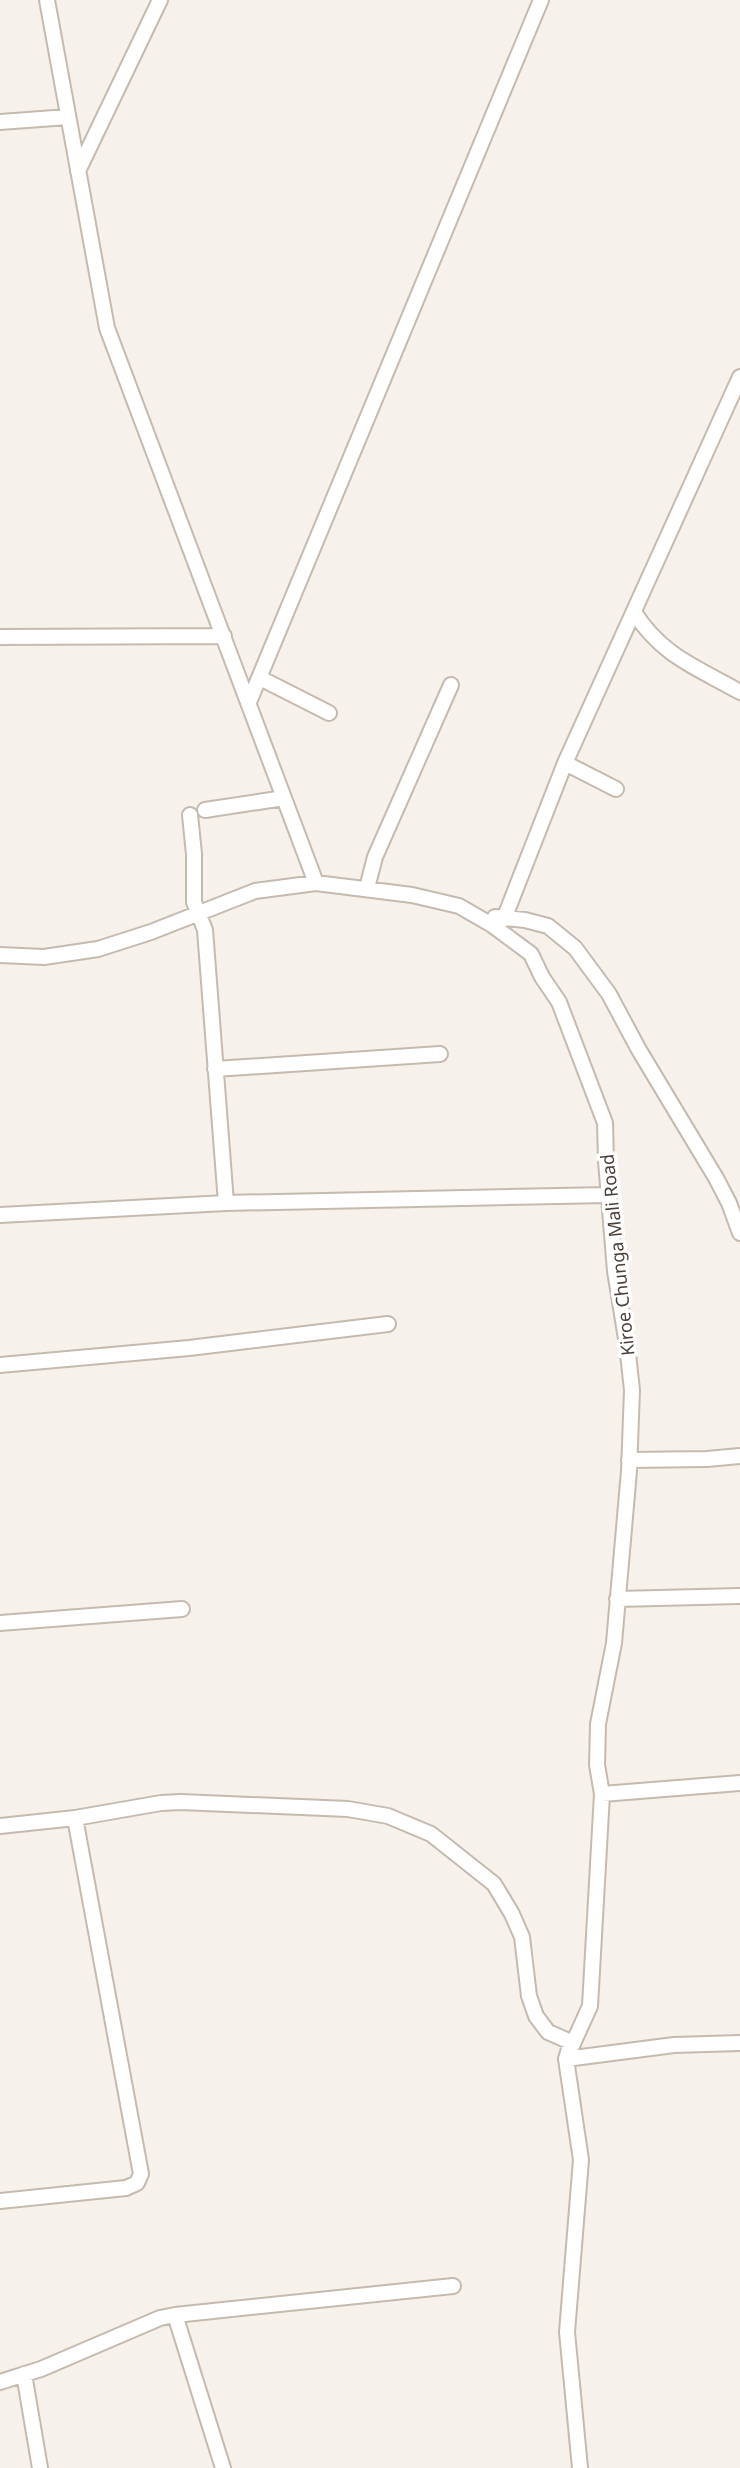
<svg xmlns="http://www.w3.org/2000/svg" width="740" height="2468" viewBox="0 0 740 2468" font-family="'Noto Sans',sans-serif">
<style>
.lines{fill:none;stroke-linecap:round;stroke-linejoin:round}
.minor-casing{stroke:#c5baaf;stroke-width:18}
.minor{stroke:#fff;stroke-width:14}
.labels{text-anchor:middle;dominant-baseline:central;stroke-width:7;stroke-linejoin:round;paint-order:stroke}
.street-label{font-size:18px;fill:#4b4038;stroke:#fff}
</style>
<rect width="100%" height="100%" fill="#f6f1eb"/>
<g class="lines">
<defs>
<path id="minor" d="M47 0 107 328 316 883
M0 122 68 117
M78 171 160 0
M634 612C662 656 696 667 740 692
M0 637 224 636
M260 678 329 713
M249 702 541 0
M565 763 616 789
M205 810 284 798
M190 815 194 854V902L205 930 226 1203
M367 888 375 857 451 685
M495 917 525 920 548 926 575 948 609 994 639 1050 716 1178 729 1203 740 1233
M504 919 565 763 740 377
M0 955 44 957 98 949 151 932 255 891 316 883 412 895 459 906 492 925 531 954 542 977 559 1002 605 1123 606 1161 615 1271 627 1345 632 1390 629 1471 614 1643 598 1724 597 1765 602 1794 590 2006 566 2059
M215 1069 440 1054
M0 1215 226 1203 608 1195
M0 1365 189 1348 388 1324
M629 1460 707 1459 740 1456
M617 1599 740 1596
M0 1623 182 1609
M602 1794 740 1783
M0 1826 75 1818 161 1803 181 1802 348 1809 388 1816 431 1834 494 1884 512 1914 522 1937 529 1996 536 2016 548 2032 571 2042 566 2059 581 2160 567 2332 580 2468
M566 2059 674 2045 740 2043
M0 2201 126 2188 137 2183 141 2174 75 1818
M175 2315 223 2468
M24 2374 40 2468
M0 2382 41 2369 160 2318 175 2315 453 2286"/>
</defs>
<use href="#minor" class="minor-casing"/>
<use href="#minor" class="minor"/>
</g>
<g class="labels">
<g class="street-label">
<text transform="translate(617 1255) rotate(-96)">Kiroe Chunga Mali Road</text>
</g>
</g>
</svg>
